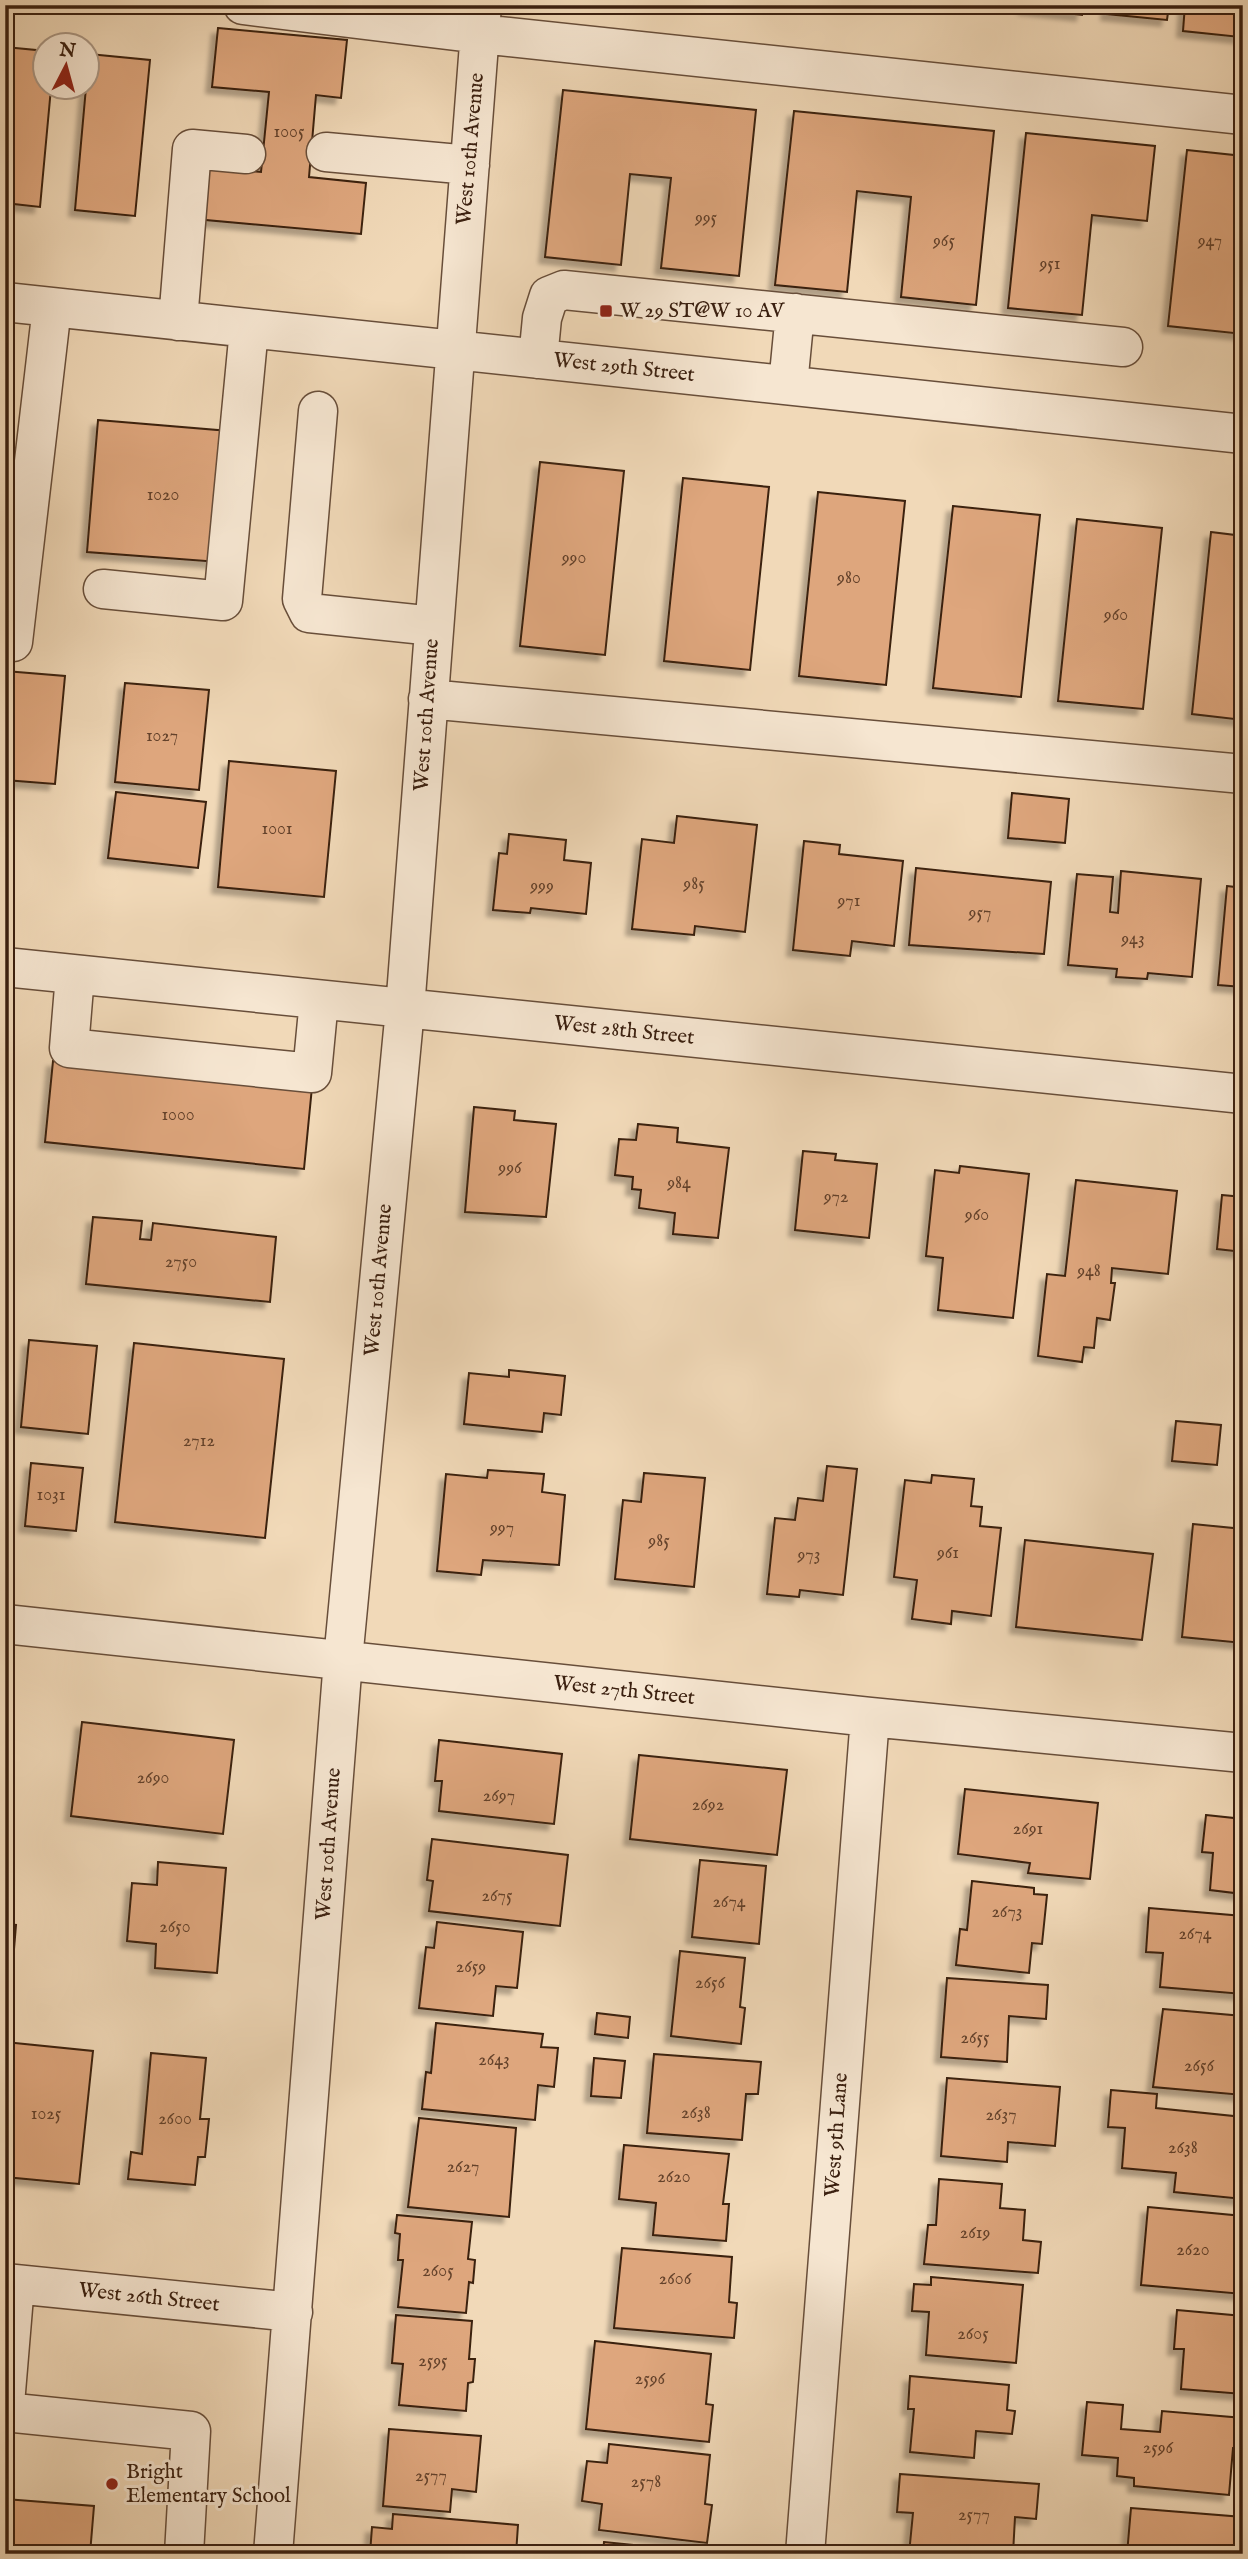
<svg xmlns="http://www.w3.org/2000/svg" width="1248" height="2559" viewBox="0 0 1248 2559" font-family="'IM FELL English',serif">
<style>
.building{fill:#dea67d;stroke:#3b2010;stroke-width:2;filter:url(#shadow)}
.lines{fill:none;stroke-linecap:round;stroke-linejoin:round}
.minor-casing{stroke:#684e3a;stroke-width:41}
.minor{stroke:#f6e6d1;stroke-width:38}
.poi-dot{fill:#8f2418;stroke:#f6e6d1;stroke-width:2.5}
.labels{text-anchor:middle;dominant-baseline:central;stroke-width:6;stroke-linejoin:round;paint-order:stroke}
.number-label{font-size:18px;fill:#64422b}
.street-label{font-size:21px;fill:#3b2010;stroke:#f6e6d1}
.poi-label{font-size:21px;fill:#3b2010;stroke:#f6e6d1;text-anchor:start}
</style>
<defs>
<filter id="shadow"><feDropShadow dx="-6" dy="6" stdDeviation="2" flood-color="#0004"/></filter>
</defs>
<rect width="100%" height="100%" fill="#f1d9b8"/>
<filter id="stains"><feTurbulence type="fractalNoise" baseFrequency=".00286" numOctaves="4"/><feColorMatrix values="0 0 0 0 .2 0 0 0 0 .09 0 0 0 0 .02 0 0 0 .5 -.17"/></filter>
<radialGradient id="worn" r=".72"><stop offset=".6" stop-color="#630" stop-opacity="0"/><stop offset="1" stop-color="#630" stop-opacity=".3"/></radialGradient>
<path class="building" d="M1024 5H1083L1082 15 1024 8Z
M1108 5H1169L1167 20 1107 14Z
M1185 5H1243L1240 37 1183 31Z
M218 28 347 40 341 98 316 95 309 177 366 183 361 234 195 219 200 166 261 172 269 92 212 87Z
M5 47 46 51V88H51L40 207 5 203Z
M89 54 150 60 135 216 75 210Z
M563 90 756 110 739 276 661 268 671 178 630 174 621 265 545 257Z
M794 111 994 131 976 305 901 297 911 197 857 191 847 292 775 285Z
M1026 133 1155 146 1147 221 1092 215 1082 315 1008 308Z
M1187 150 1243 156V334L1168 326Z
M98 420 229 431 219 562 87 552Z
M540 462 624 471 605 655 520 646Z
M683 478 769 487 750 670 664 661Z
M818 492 905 501 886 685 799 676Z
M953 506 1040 515 1021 697 933 688Z
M1077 519 1162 528 1143 709 1058 701Z
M1211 532 1243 536V720L1192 714Z
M5 671 65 676 55 784 5 780Z
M125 683 209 690 199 790 115 782Z
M229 761 336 771 324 897 218 887Z
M116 792 206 802 198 868 108 858Z
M1012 793 1069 799 1065 843 1008 838Z
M677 816 757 825 745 932 695 926 694 935 632 929 642 839 674 843Z
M509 834 566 840 564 860 591 863 586 914 531 908 530 913 493 910 499 853 507 854Z
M804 841 840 845 839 854 903 861 894 946 852 941 850 956 793 950Z
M916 868 1051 882 1044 954 909 945Z
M1121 871 1201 879 1192 977 1148 973 1147 979 1116 977 1117 969 1068 965 1077 874 1113 877 1110 912 1118 913Z
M1227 886 1243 888V987L1218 985Z
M53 1061 312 1087 304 1169 45 1142Z
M5 1076H12L5 1136Z
M474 1107 515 1111 514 1120 556 1124 546 1217 465 1212Z
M638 1124 678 1128 677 1142 729 1148 718 1238 673 1234 675 1213 639 1208 641 1190 632 1189 633 1177 615 1175 619 1139 636 1140Z
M803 1151 836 1154 835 1160 877 1164 869 1238 795 1230Z
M960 1166 1029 1174 1013 1318 938 1310 943 1258 926 1256 935 1170 959 1173Z
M1076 1180 1177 1191 1168 1274 1112 1268 1111 1283H1115L1110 1320 1097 1318 1094 1348 1084 1347 1082 1362 1038 1356 1047 1274 1065 1276Z
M1222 1195 1243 1197V1252L1217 1249Z
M93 1217 142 1221 140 1239 151 1240 153 1223 276 1237 270 1302 86 1284Z
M29 1340 97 1346 88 1434 21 1427Z
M134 1343 284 1359 265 1538 115 1522Z
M509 1370 565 1376 561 1415 544 1413 542 1432 464 1424 469 1373 509 1377Z
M1176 1421 1221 1425 1217 1465 1172 1461Z
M31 1463 83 1468 76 1531 25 1526Z
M827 1466 857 1469 843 1595 800 1590 799 1597 767 1594 775 1518 795 1520 798 1498 823 1501Z
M488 1470 544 1474 542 1492 565 1495 559 1565 483 1560 481 1575 437 1571 446 1474 487 1478Z
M644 1473 705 1478 694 1587 615 1579 623 1500 641 1502Z
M932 1475 974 1479 971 1506 982 1507 980 1526 1001 1528 991 1616 952 1611 951 1624 912 1619 917 1580 894 1577 905 1480 931 1483Z
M1193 1524 1243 1529V1643L1182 1637Z
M1025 1540 1153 1554 1142 1640 1016 1627Z
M82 1722 234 1740 223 1834 71 1816Z
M439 1740 562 1754 554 1824 439 1811 442 1781H435Z
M639 1755 787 1770 777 1855 630 1839Z
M965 1789 1098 1803 1090 1879 1028 1873 1030 1863 958 1854Z
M1206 1815 1243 1819V1894L1210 1890 1213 1853 1202 1852Z
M432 1839 568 1855 560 1926 429 1911 433 1881 427 1880Z
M700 1860 766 1866 759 1944 692 1937Z
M158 1862 226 1868 217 1973 155 1968 156 1944 127 1941 132 1883 157 1885Z
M972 1881 1034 1888V1894L1047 1895 1042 1944 1032 1943 1029 1973 956 1965 960 1929 967 1930Z
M1149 1908 1243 1916V1994L1160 1987 1163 1953 1146 1952Z
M437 1922 523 1932 517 1988 496 1986 493 2016 419 2008 426 1947 434 1948Z
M5 1924 16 1925 12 1973 5 1972Z
M680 1951 745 1958 740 2007 745 2008 741 2044 671 2036Z
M947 1978 1048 1985 1046 2019 1009 2016 1007 2062 941 2057Z
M1163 2009 1243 2016V2095L1153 2087Z
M597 2013 630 2017 628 2038 595 2034Z
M436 2023 543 2034 541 2047 558 2048 554 2087 538 2085 535 2120 422 2109 426 2072 431 2073Z
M5 2042 93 2051 79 2184 5 2177Z
M151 2053 206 2058 200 2119H209L205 2157H198L195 2185 128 2179 131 2152 142 2154Z
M654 2054 761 2062 758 2094H746L742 2140 647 2133Z
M594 2058 625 2061 621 2098 591 2096Z
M947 2078 1060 2087 1055 2146 1008 2142 1007 2162 941 2156Z
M1111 2090 1157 2094 1156 2108 1243 2117V2199L1174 2192 1176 2173 1122 2168 1125 2128 1108 2127Z
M419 2118 516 2128 509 2217 408 2207Z
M624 2145 729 2154 723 2204H729L726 2241 653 2235 656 2203 619 2199Z
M939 2179 1002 2184 1000 2208 1025 2210 1023 2240 1041 2242 1038 2273 924 2264 928 2225H936Z
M1148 2207 1243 2216V2294L1141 2285Z
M397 2215 472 2222 468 2259 475 2260 473 2283 469 2282 466 2313 398 2307 403 2260H398L400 2234 395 2233Z
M622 2248 732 2257 729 2302 737 2303 734 2338 614 2328Z
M931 2277 1023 2285 1016 2363 926 2355 929 2312 912 2311 914 2284 931 2285Z
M1177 2310 1243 2316V2394L1181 2389 1184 2349H1174Z
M396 2315 472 2321 469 2359H475L473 2382 468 2383 466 2411 399 2405 403 2364 392 2363Z
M595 2341 711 2354 706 2404 713 2405 709 2442 586 2429Z
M910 2376 1009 2385 1007 2410 1015 2411 1012 2434 976 2431 974 2458 910 2452 914 2409H908Z
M1087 2402 1123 2405 1121 2429 1160 2432 1162 2411 1243 2418V2449L1233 2448 1229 2495 1134 2486V2478L1117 2476 1118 2458 1082 2455Z
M389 2429 481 2436 476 2492 452 2489 450 2512 383 2506Z
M609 2444 710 2455 705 2504 712 2505 707 2543 599 2530 602 2504 582 2501 587 2461 607 2463Z
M900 2474 1039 2484 1036 2519 1015 2517 1013 2554H909L913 2513 897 2512Z
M5 2499 94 2506 90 2554H5Z
M1131 2508 1243 2517V2550L1233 2549V2554H1127Z
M393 2514 518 2525 516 2554H370L372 2527 392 2529Z
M604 2542 702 2552V2554H603Z"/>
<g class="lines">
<defs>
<path id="minor" d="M243 5 480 34 1243 115
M326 152 470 165
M5 302 1243 434
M178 321 192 149 246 154
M538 359 542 318 549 296 564 290 1123 347
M788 385 795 313
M318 411 302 599 309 613 434 626
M103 589 223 601 249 329
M13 642 52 307
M428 699 1243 774
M5 967 1243 1094
M75 975 69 1048 312 1073 319 1000
M5 1624 870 1717 1243 1753
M5 2283 293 2312
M5 2404 15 2284
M5 2412 191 2431 184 2554
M273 2554 343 1660 405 1009 482 5
M805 2554 870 1717"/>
</defs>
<use href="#minor" class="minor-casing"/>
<use href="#minor" class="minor"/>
</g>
<g class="poi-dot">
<rect x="599" y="304" width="14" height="14" rx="3.5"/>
<circle cx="112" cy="2484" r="7"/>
</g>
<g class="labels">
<g class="number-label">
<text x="289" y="132">1005</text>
<text x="706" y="218">995</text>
<text x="944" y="241">965</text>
<text x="1210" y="241">947</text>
<text x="1050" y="264">951</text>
<text x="163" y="495">1020</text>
<text x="574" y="558">990</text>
<text x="849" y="578">980</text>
<text x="1116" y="615">960</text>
<text x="162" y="736">1027</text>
<text x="277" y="829">1001</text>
<text x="694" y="884">985</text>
<text x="542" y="886">999</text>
<text x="849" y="901">971</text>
<text x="980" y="913">957</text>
<text x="1133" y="939">943</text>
<text x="178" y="1115">1000</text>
<text x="510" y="1168">996</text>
<text x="679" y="1183">984</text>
<text x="836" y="1197">972</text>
<text x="977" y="1215">960</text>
<text x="181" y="1262">2750</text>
<text x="1089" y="1271">948</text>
<text x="199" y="1441">2712</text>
<text x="51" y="1495">1031</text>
<text x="502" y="1528">997</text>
<text x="659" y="1541">985</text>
<text x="948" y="1553">961</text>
<text x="809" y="1555">973</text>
<text x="153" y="1778">2690</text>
<text x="499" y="1796">2697</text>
<text x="708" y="1805">2692</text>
<text x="1028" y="1829">2691</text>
<text x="497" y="1896">2675</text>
<text x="729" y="1902">2674</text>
<text x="1007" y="1912">2673</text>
<text x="175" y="1927">2650</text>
<text x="1195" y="1934">2674</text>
<text x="471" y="1967">2659</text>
<text x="710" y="1983">2656</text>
<text x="975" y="2038">2655</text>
<text x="494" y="2060">2643</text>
<text x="1199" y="2066">2656</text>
<text x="696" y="2113">2638</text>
<text x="46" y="2114">1025</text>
<text x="1001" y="2115">2637</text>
<text x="175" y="2119">2600</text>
<text x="1183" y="2148">2638</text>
<text x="463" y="2167">2627</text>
<text x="674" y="2177">2620</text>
<text x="975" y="2233">2619</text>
<text x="1193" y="2250">2620</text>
<text x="438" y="2271">2605</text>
<text x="675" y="2279">2606</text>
<text x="973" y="2334">2605</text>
<text x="433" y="2361">2595</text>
<text x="650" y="2379">2596</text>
<text x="1158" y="2448">2596</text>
<text x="431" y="2476">2577</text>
<text x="646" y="2482">2578</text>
<text x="974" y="2515">2577</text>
</g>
<g class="street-label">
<text transform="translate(471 149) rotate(-85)">West 10th Avenue</text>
<text transform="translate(624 368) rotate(6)">West 29th Street</text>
<text transform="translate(427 715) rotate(-86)">West 10th Avenue</text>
<text transform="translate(624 1031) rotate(6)">West 28th Street</text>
<text transform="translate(379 1280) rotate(-85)">West 10th Avenue</text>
<text transform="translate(624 1691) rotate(6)">West 27th Street</text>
<text transform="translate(329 1844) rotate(-86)">West 10th Avenue</text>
<text transform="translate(837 2135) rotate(-86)">West 9th Lane</text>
<text transform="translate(149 2298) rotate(6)">West 26th Street</text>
</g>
<g class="poi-label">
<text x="620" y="311">W 29 ST@W 10 AV</text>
<text x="126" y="2472">Bright<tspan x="126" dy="24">Elementary School</tspan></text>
</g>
</g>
<rect width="1248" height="2559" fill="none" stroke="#f1d9b8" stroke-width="28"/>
<rect x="7" y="7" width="1234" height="2545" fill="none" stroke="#3b2010" stroke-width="3.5"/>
<rect x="14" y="14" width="1220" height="2531" fill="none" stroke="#3b2010" stroke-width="2"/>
<g transform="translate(66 66) rotate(6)"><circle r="33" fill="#f6e6d1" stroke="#ab9784" stroke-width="2"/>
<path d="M0-5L12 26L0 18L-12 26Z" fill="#8f2418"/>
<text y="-10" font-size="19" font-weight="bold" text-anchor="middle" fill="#3b2010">N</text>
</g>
<rect width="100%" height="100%" filter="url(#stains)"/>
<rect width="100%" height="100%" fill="url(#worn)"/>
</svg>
